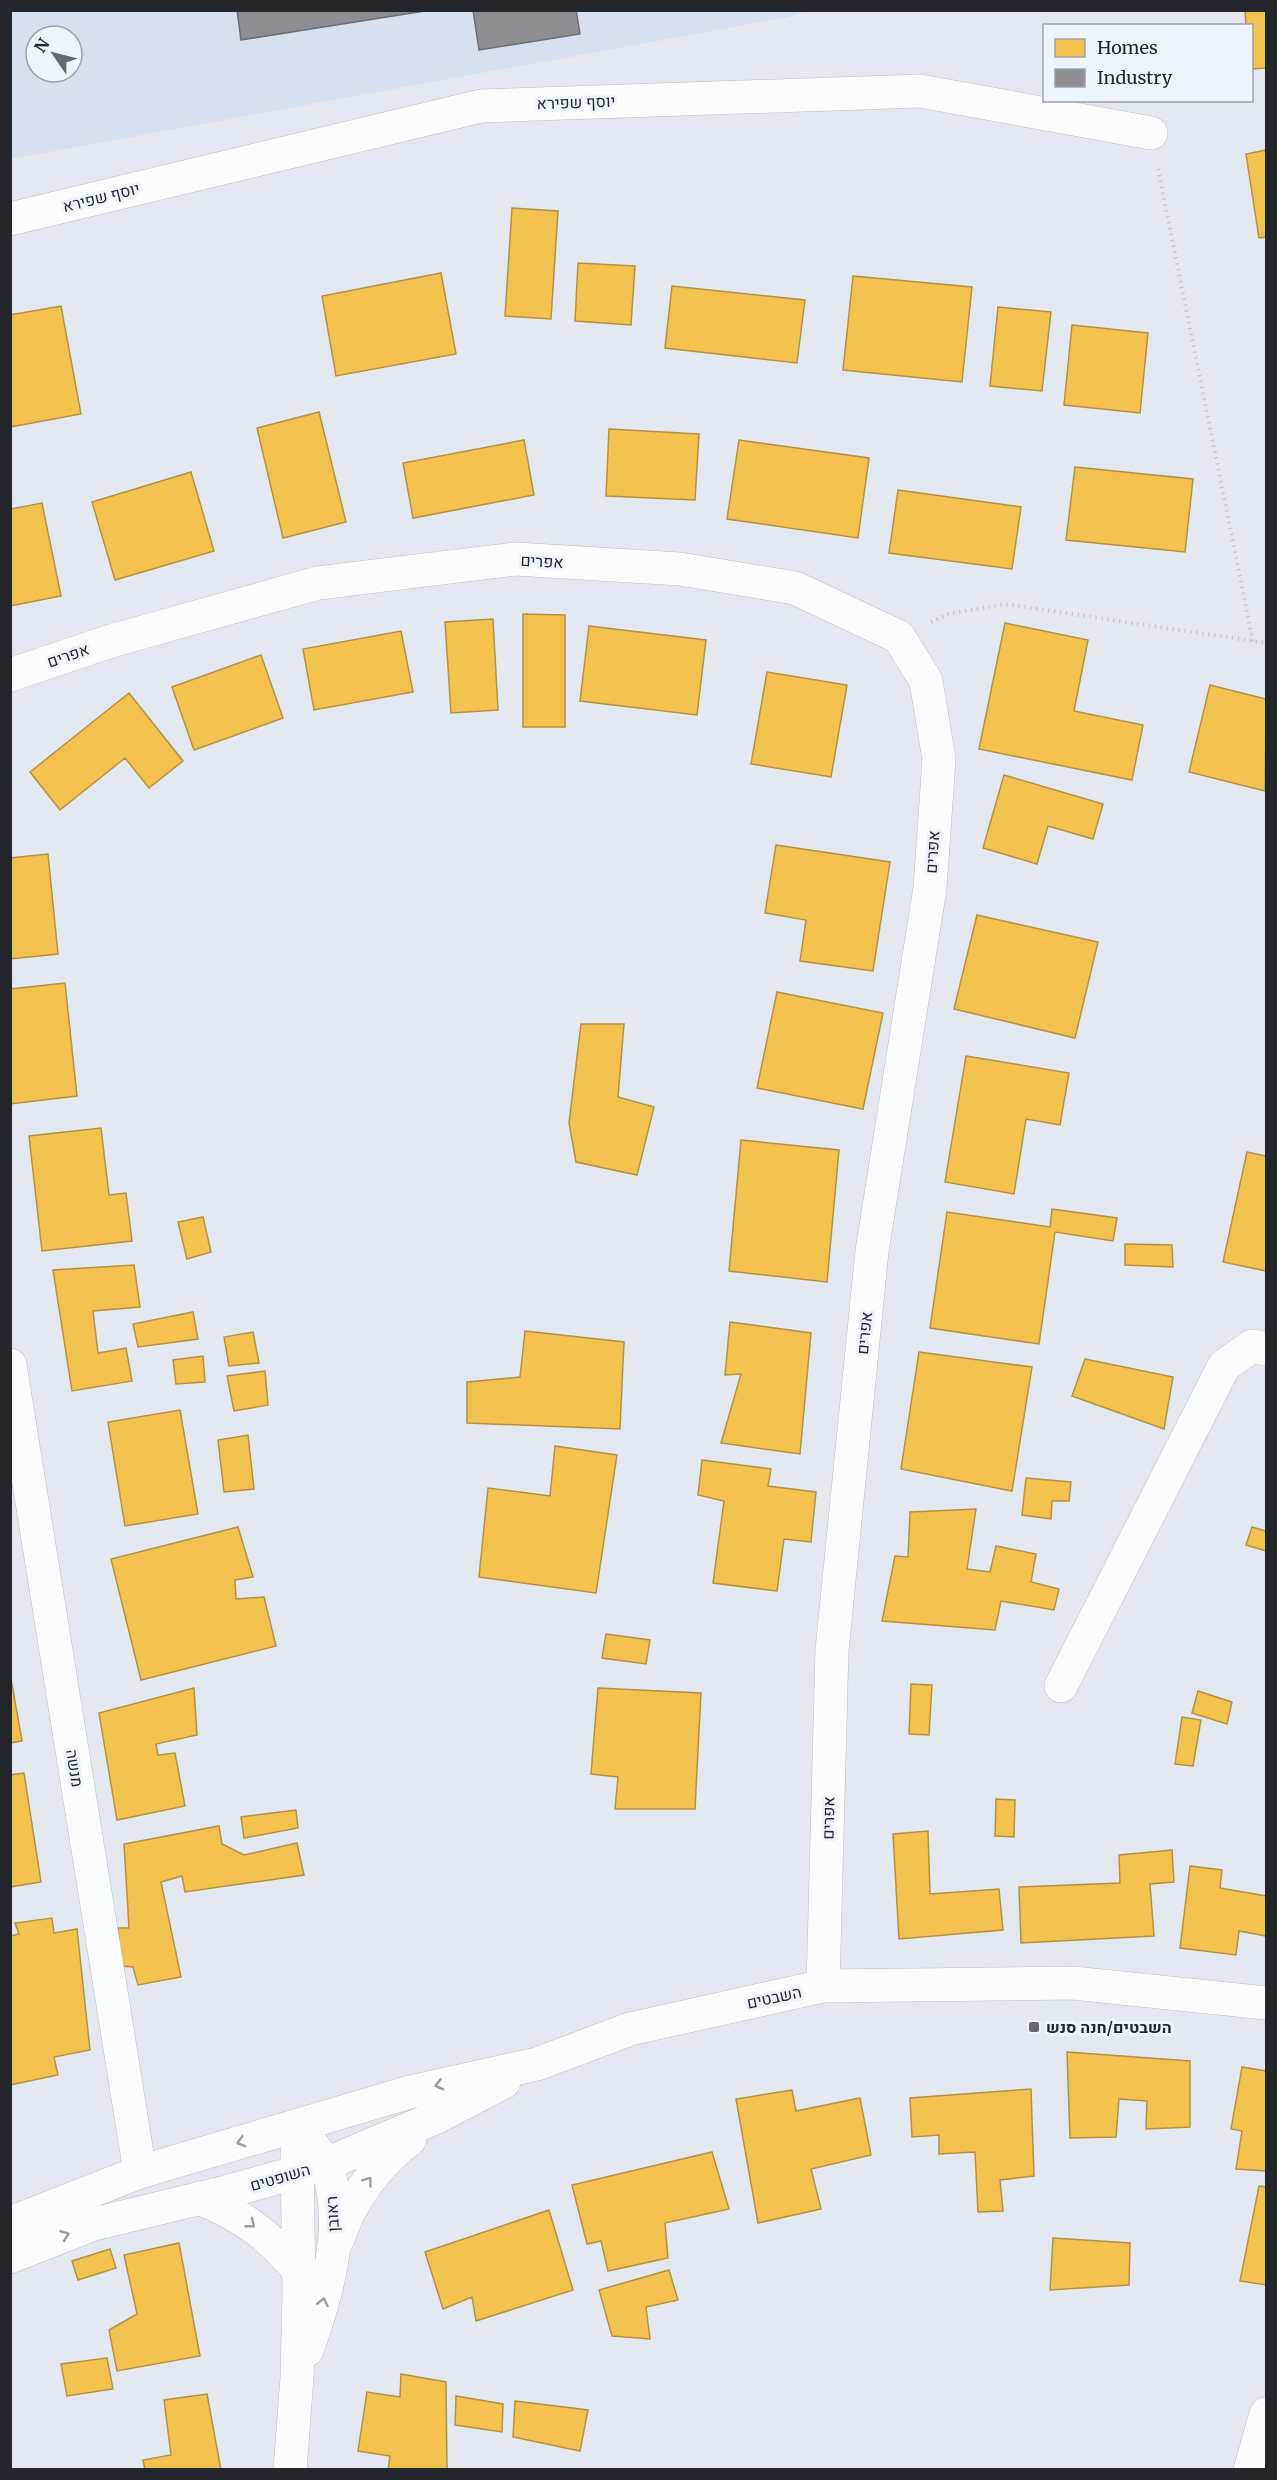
<svg xmlns="http://www.w3.org/2000/svg" width="1277" height="2480" viewBox="0 0 1277 2480" font-family="Merriweather,Heebo,serif">
<style>
.built{fill:#d5dfee;fill-rule:evenodd}
.homes{fill:#f2c14e;stroke:#b49244;stroke-width:1.5}
.industry{fill:#8d8d92;stroke:#6d6e73;stroke-width:1.5}
.lines{fill:none;stroke-linecap:round;stroke-linejoin:round}
.minor-casing{stroke:#babec3;stroke-width:34}
.path{stroke:#c6c8cb;stroke-width:4;stroke-dasharray:1.5 4.5;stroke-linecap:butt}
.minor{stroke:#fbfcfd;stroke-width:33}
.oneway{stroke:#9a9c9e}
.poi-dot{fill:#666a70;stroke:#eef4fc;stroke-width:2}
.labels{text-anchor:middle;dominant-baseline:central;stroke-width:6;stroke-linejoin:round;paint-order:stroke}
.street-label{font-size:16px;fill:#23262b;stroke:#eef4fc}
.poi-label{font-size:16px;font-weight:bold;fill:#23262b;stroke:#eef4fc;text-anchor:start}
</style>
<rect width="100%" height="100%" fill="#e3e8f0"/>
<path class="built" d="M11 11H810L788 17 11 159ZM36 36H72V72H36Z"/>
<path class="homes" d="M1245 10H1266V68L1252 69V26H1246Z
M1266 150V237L1259 238 1246 154Z
M512 208 558 211 551 319 505 316Z
M578 263 635 266 631 325 575 321Z
M441 273 456 354 336 376 322 296Z
M853 276 972 287 962 382 843 370Z
M672 286 805 300 797 363 665 348Z
M61 306 81 414 10 427V315Z
M998 307 1051 312 1042 391 990 386Z
M1072 325 1148 333 1140 413 1064 405Z
M319 412 346 522 283 538 257 428Z
M609 429 699 434 695 500 606 496Z
M524 440 534 495 413 518 403 463Z
M739 440 869 458 858 538 727 519Z
M1075 467 1193 479 1185 552 1066 540Z
M191 472 214 551 115 580 92 502Z
M898 490 1021 507 1012 569 889 553Z
M42 503 61 596 10 606V509Z
M523 614 565 615V727H523Z
M493 619 498 710 451 713 445 622Z
M1005 623 1088 640 1074 711 1143 725 1132 780 979 749Z
M589 626 706 640 697 715 580 701Z
M401 631 413 692 314 710 303 649Z
M261 655 283 718 194 750 172 687Z
M767 672 847 685 831 777 751 764Z
M1210 685 1266 699 1265 791 1189 772Z
M129 693 183 761 149 788 125 758 60 810 30 772Z
M1004 775 1103 804 1093 839 1048 826 1037 864 983 848Z
M776 845 890 862 873 971 800 961 806 920 765 913Z
M48 854 58 954 10 959V858Z
M977 915 1098 942 1075 1038 954 1009Z
M65 983 77 1096 10 1104V989Z
M777 992 883 1013 863 1109 757 1088Z
M581 1024H624L618 1097 654 1107 637 1175 576 1162 569 1123Z
M966 1056 1069 1073 1060 1125 1026 1119 1014 1194 945 1182Z
M101 1128 109 1195 126 1193 132 1241 42 1251 29 1136Z
M741 1140 839 1150 827 1282 729 1271Z
M1247 1152 1266 1156V1271L1223 1262Z
M1052 1209 1117 1218 1113 1241 1055 1232 1039 1344 930 1328 947 1212 1050 1227Z
M203 1217 211 1252 187 1259 178 1222Z
M1125 1244 1172 1245 1173 1267 1125 1265Z
M134 1265 140 1307 93 1311 98 1353 126 1348 132 1381 72 1391 53 1270Z
M193 1312 198 1339 138 1347 133 1324Z
M730 1322 811 1333 800 1454 721 1443 741 1374 725 1375Z
M525 1331 624 1342 620 1429 467 1423V1382L520 1377Z
M253 1332 259 1363 229 1366 224 1337Z
M919 1352 1032 1367 1012 1491 901 1469Z
M203 1356 205 1382 176 1384 173 1360Z
M1085 1359 1173 1377 1164 1429 1072 1396Z
M265 1371 268 1405 234 1411 227 1376Z
M180 1410 198 1514 125 1526 108 1422Z
M248 1435 254 1489 224 1492 218 1440Z
M555 1446 617 1455 596 1593 479 1577 488 1488 550 1496Z
M702 1460 771 1469 768 1486 816 1492 811 1542 784 1539 777 1591 713 1583 724 1501 698 1495Z
M1026 1478 1071 1482 1069 1501H1052L1051 1519 1022 1515Z
M976 1509 967 1569 990 1572 996 1546 1036 1554 1031 1582 1059 1589 1054 1610 1001 1601 995 1630 882 1621 895 1556 908 1557 910 1512Z
M238 1527 253 1577 235 1580 236 1599 264 1597 276 1646 141 1680 111 1559Z
M1252 1527 1266 1531V1551L1246 1545Z
M606 1634 650 1640 646 1664 602 1658Z
M10 1673 22 1741 10 1743Z
M911 1684 932 1685 929 1735 909 1734Z
M194 1688 197 1735 156 1744 158 1755 175 1753 185 1806 117 1820 99 1713Z
M598 1688 701 1693 695 1809H615L618 1777 591 1774Z
M1198 1691 1232 1702 1227 1724 1192 1713Z
M1182 1717 1201 1720 1193 1766 1175 1764Z
M24 1773 41 1882 10 1887V1775Z
M996 1799 1015 1800 1014 1837 995 1836Z
M296 1810 298 1828 244 1838 241 1817Z
M219 1826 222 1844 244 1855 297 1843 304 1875 185 1892 182 1876 161 1882 181 1977 138 1985 133 1967 121 1966 118 1928H129L124 1844Z
M928 1831 930 1894 999 1889 1003 1930 899 1939 893 1834Z
M1172 1850 1174 1882 1150 1884 1154 1936 1021 1943 1019 1887 1120 1883 1119 1855Z
M1190 1866 1222 1870 1220 1888 1266 1896V1936L1239 1931 1236 1955 1180 1948Z
M52 1918 54 1933 77 1929 90 2050 54 2057 58 2075 10 2085V1936L19 1934 15 1923Z
M1067 2052 1190 2061V2127L1146 2129 1147 2101 1119 2099 1116 2137 1070 2138Z
M1242 2067 1266 2071V2171L1236 2169 1242 2131 1231 2129Z
M1031 2089 1034 2176 1000 2180 1003 2211 978 2212 975 2152 939 2154V2135L912 2137 910 2098Z
M792 2090 796 2111 860 2098 871 2155 811 2169 821 2209 758 2223 736 2099Z
M712 2152 729 2209 665 2223 668 2258 608 2271 601 2241 587 2244 572 2185Z
M1259 2186 1266 2187V2285L1240 2281Z
M549 2210 573 2290 476 2321 472 2297 443 2309 425 2252Z
M1053 2238 1130 2243 1129 2285 1050 2290Z
M179 2243 200 2356 117 2371 109 2330 137 2314 124 2255Z
M110 2249 116 2268 78 2280 72 2261Z
M669 2270 678 2300 646 2307 650 2339 612 2336 599 2290Z
M107 2358 113 2389 67 2396 61 2364Z
M401 2374 446 2382 447 2470H388L390 2456 358 2451 367 2392 400 2397Z
M207 2394 221 2470H145L143 2460 171 2455 164 2400Z
M456 2396 503 2404 502 2432 455 2425Z
M515 2401 588 2410 580 2451 513 2437Z"/>
<path class="industry" d="M237 10H431L241 40Z
M473 10H576L580 34 479 50Z"/>
<g class="lines">
<defs>
<path id="minor" d="M10 219 481 106 920 91 1151 133
M10 675 111 641 318 583 516 559 680 569 795 588 899 637 926 681 939 759 930 888 872 1251 832 1650 823 1986
M10 1365 140 2172
M1061 1686 1224 1366 1252 1346 1266 1349
M199 2198C243 2216 268 2234 298 2270
M10 2223 140 2172 410 2092 537 2064 630 2029 823 1986 1073 1983 1266 2003
M338 2239C351 2199 377 2165 410 2139
M10 2257 94 2224 226 2192 326 2164 437 2117 504 2082
M307 2350C327 2295 348 2222 326 2165 324 2159 317 2152 313 2146
M290 2470 297 2377 299 2292 297 2151
M1250 2470 1266 2414"/>
</defs>
<use href="#minor" class="minor-casing"/>
<path class="path" d="M1158 169 1253 642
M931 622 948 614 1005 604 1266 643"/>
<use href="#minor" class="minor"/>
</g>
<defs><path id="oneway-chevron" d="M-2-3.5L2.5 0L-2 3.5" fill="none" stroke-width="1.6" stroke-linecap="round" stroke-linejoin="round" transform="scale(1.5)"/></defs>
<g class="oneway">
<use href="#oneway-chevron" transform="translate(439 2085) rotate(166)"/>
<use href="#oneway-chevron" transform="translate(241 2142) rotate(164)"/>
<use href="#oneway-chevron" transform="translate(368 2181) rotate(-54)"/>
<use href="#oneway-chevron" transform="translate(251 2224) rotate(38)"/>
<use href="#oneway-chevron" transform="translate(65 2235) rotate(-21)"/>
<use href="#oneway-chevron" transform="translate(323 2302) rotate(-77)"/>
</g>
<rect class="poi-dot" x="1028" y="2021" width="12" height="12" rx="3"/>
<g class="labels">
<g class="street-label">
<text transform="translate(576 102) rotate(-2)">יוסף שפירא</text>
<text transform="translate(101 197) rotate(-14)">יוסף שפירא</text>
<text transform="translate(542 561) rotate(3)">אפרים</text>
<text transform="translate(68 655) rotate(-19)">אפרים</text>
<text transform="translate(932 852) rotate(-86)">אפרים</text>
<text transform="translate(864 1333) rotate(-84)">אפרים</text>
<text transform="translate(75 1768) rotate(81)">מנשה</text>
<text transform="translate(828 1818) rotate(-89)">אפרים</text>
<text transform="translate(774 1997) rotate(-12)">השבטים</text>
<text transform="translate(280 2177) rotate(-16)">השופטים</text>
<text transform="translate(332 2214) rotate(-93)">ראובן</text>
</g>
<g class="poi-label">
<text x="1046" y="2027">השבטים/חנה סנש</text>
</g>
</g>
<rect width="1277" height="2480" fill="none" stroke="#23262b" stroke-width="24"/>
<rect x="1043" y="24" width="210" height="78" fill="#eef4fc" stroke="#9da2a8" stroke-width="1.5"/>
<rect x="1055" y="39" width="30" height="18" fill="#f2c14e" stroke="#9da2a8" stroke-width="1.5"/>
<text x="1097" y="54" font-size="18" fill="#23262b">Homes</text>
<rect x="1055" y="69" width="30" height="18" fill="#8d8d92" stroke="#9da2a8" stroke-width="1.5"/>
<text x="1097" y="84" font-size="18" fill="#23262b">Industry</text>
<g transform="translate(54 54) rotate(305)"><circle r="28" fill="#eef4fc" stroke="#9da2a8" stroke-width="1.5"/>
<path d="M0-4.5L10 22L0 15L-10 22Z" fill="#666a70"/>
<text y="-9" font-size="16" font-weight="bold" text-anchor="middle" fill="#23262b">N</text>
</g>
</svg>
